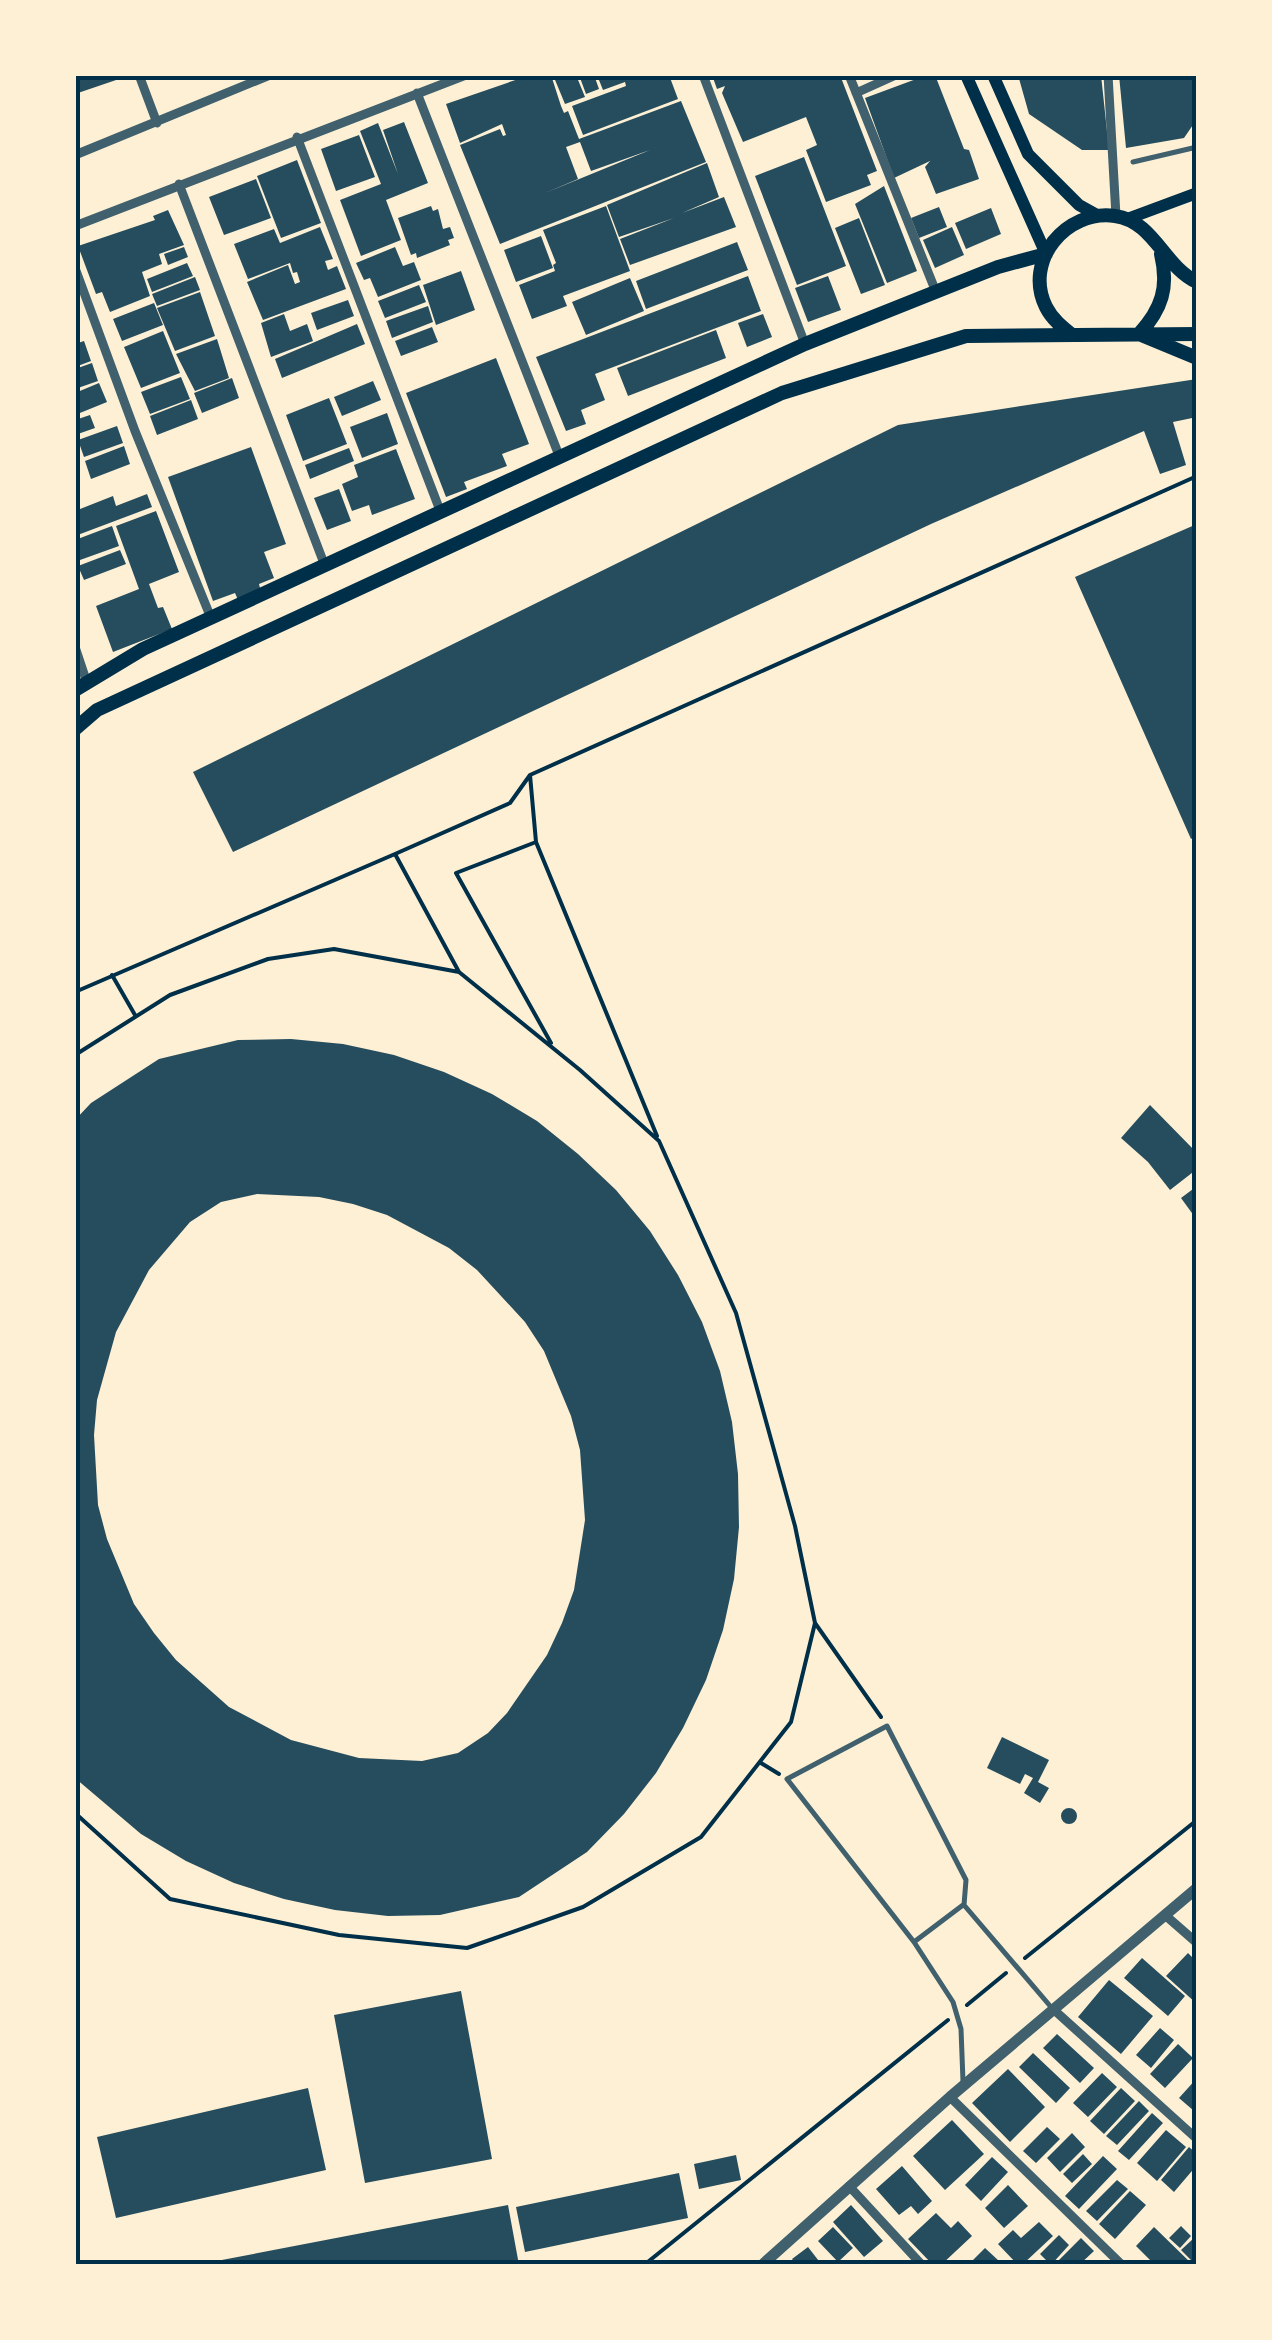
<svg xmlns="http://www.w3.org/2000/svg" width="1272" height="2340" viewBox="0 0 1272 2340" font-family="'Titillium Web',sans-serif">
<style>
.building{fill:#264d5e;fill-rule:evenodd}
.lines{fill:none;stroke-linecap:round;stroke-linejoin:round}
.path{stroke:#003049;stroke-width:4}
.service{stroke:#3f606c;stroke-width:5}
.minor{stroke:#3f606c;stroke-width:9}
.tertiary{stroke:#3f606c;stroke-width:11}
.secondary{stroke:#003049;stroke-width:12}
.primary{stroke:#003049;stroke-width:14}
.neatline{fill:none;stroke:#003049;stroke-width:4}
</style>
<rect width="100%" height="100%" fill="#fdf0d5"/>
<path class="building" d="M75 75H121L122 78 75 94Z
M530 75H551L561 106 564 113 568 111 579 139 681 101 706 162 500 244 460 145 500 129 503 136 506 135 502 124 460 143 446 104ZM580 142 591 171 650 150 545 193 578 179 566 147Z
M553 75H576L585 97 565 104Z
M579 75H594L599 89 586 94Z
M597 75H669L678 99 583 135 572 106 626 86 625 82 603 90Z
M712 75H840L877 171 867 175 871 185 826 202 806 150 817 145 806 117 743 142 722 93 725 86 717 89Z
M927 75H935L964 149 969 150 979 179 936 194 925 167 930 161 894 178 865 98Z
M1018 75H1101L1109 150H1082L1029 114Z
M1119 75H1197V119L1184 138 1126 148Z
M404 122 428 183 386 200 401 240 361 256 340 200 381 184 360 131 378 123 398 174 383 130Z
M359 135 375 177 336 191 321 149Z
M804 157 846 266 797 285 755 176Z
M297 160 321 223 281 238 257 176Z
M707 163 719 197 682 213 724 197 736 227 630 265 620 239 674 218 619 237 607 205Z
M256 179 271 218 224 235 209 197Z
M884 186 917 271 887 283 855 204Z
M431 206 433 211 438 209 443 229 450 227 454 238 448 240 450 245 417 258 416 253 411 255 398 218Z
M606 206 630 271 563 296 567 306 532 319 519 285 555 271 553 265 556 263 543 230Z
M939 207 947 227 919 238 911 218Z
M991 208 1001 234 966 249 955 223Z
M168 210 184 245 159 254 162 264 142 272 150 296 110 312 102 292 96 294 78 246 155 220 153 216Z
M859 218 885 285 861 294 835 228Z
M320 227 333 259 325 261 328 270 337 266 346 289 263 320 247 282 288 265 295 284 300 282 297 272 293 273 290 263 248 279 234 244 274 229 280 243Z
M952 227 964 255 935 268 923 240Z
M541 236 553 268 516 282 504 250Z
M737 242 748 270 646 309 636 281Z
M184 247 188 257 168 265 164 254Z
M395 247 403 266 414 262 421 280 378 297 370 278 364 280 356 263Z
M187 263 193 276 152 292 147 279Z
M461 271 475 310 436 325 423 285Z
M748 276 761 311 595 374 605 400 581 410 586 424 566 431 536 357Z
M828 276 841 310 808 322 795 288Z
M195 277 200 290 157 306 152 294Z
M630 278 644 311 586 335 572 302Z
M419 285 426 302 385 318 378 301Z
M200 292 215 336 175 351 157 308Z
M348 300 354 316 317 330 311 313Z
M154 303 163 325 122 341 113 319Z
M428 306 433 322 392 338 386 321Z
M284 314 290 331 307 324 313 341 271 357 261 323Z
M763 314 772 337 747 347 738 323Z
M357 324 365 344 282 378 275 359Z
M432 327 438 342 401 356 395 341Z
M716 330 726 358 628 396 617 368Z
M163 331 180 373 141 388 124 347Z
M217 339 229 378 195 391 176 354Z
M84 341 91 361 75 367V344Z
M496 358 529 444 502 454 507 466 464 482 467 489 446 497 406 393Z
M92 363 98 381 75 389V369Z
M181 377 190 399 150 414 141 392Z
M232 378 239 398 202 413 194 393Z
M1197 379V417L1173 422 1186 465 1160 474 1144 431 931 524 233 852 193 772 898 425Z
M373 381 381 400 342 416 334 397Z
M99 383 107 402 75 415V393Z
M329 398 347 444 303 461 286 415Z
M191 400 198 419 157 435 150 416Z
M387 413 398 444 362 458 350 427Z
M90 415 95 428 75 435V420Z
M117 426 123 443 84 457 78 440Z
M124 446 130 464 91 479 85 461Z
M251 447 286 544 264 552 274 578 259 584 260 588 238 600 235 593 213 601 168 477Z
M349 448 354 461 310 479 305 465Z
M396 449 415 499 372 515 369 505 352 511 342 484 358 477 354 465Z
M339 489 351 521 327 530 314 498Z
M147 494 152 507 75 536V511L113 496 116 506Z
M156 511 179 572 149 584 158 608 163 607 172 629 113 652 96 606 139 589 116 526Z
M1197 524V836L1191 839 1075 577Z
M112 526 119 546 80 560 75 540Z
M120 550 126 564 84 580 78 566Z
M291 1039 343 1044 394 1055 444 1072 492 1094 537 1121 578 1154 616 1190 650 1231 678 1275 702 1322 720 1371 732 1422 738 1474 739 1527 734 1579 723 1630 706 1680 683 1728 656 1773 624 1814 587 1852 519 1897 440 1915 388 1916 335 1910 284 1899 234 1883 186 1861 141 1834 75 1778V1120L91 1103 159 1059 238 1040ZM257 1194 319 1197 353 1204 387 1215 449 1248 477 1270 525 1322 544 1351 571 1416 580 1450 585 1520 574 1590 562 1623 547 1655 507 1713 488 1733 458 1753 422 1761 359 1758 291 1740 229 1707 176 1660 154 1633 134 1604 107 1539 98 1505 94 1435 97 1400 116 1332 149 1270 190 1222 221 1202Z
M1150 1105 1197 1153V1169L1170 1190 1148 1162 1121 1138Z
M1197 1186V1220L1181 1198Z
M1002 1737 1049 1760 1038 1782 1049 1788 1040 1803 1024 1793 1033 1778 1025 1774 1020 1784 987 1768Z
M1061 1816a8 8 0 1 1 16 0a8 8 0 1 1-16 0Z
M1188 1953 1197 1962V2004L1166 1976Z
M1142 1958 1185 1996 1168 2016 1124 1978Z
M1109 1980 1153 2016 1121 2054 1078 2017Z
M461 1991 492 2159 365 2183 334 2015Z
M1160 2028 1174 2040 1151 2068 1136 2055Z
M1057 2034 1094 2068 1080 2083 1043 2048Z
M1178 2044 1193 2058 1165 2088 1150 2074Z
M1033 2053 1070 2088 1056 2103 1019 2067Z
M1008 2069 1045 2107 1010 2142 972 2103Z
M1102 2073 1117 2087 1088 2117 1073 2103Z
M1197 2078V2107L1194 2111 1179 2098Z
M308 2088 326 2170 116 2218 97 2137Z
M1121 2088 1135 2101 1104 2134 1090 2121Z
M1139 2101 1149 2111 1117 2145 1106 2136Z
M1152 2113 1163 2123 1129 2160 1118 2151Z
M952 2120 984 2154 945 2190 913 2156Z
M1047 2127 1060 2139 1036 2163 1023 2151Z
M1166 2130 1186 2147 1157 2181 1137 2163Z
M1072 2133 1085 2147 1060 2172 1047 2158Z
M1189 2147 1197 2154V2165L1174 2192 1161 2180Z
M1083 2154 1092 2164 1072 2183 1063 2174Z
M736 2155 741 2180 699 2189 694 2164Z
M1103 2156 1117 2169 1079 2209 1065 2196Z
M992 2157 1008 2172 981 2201 965 2185Z
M902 2166 932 2201 918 2214 911 2206 899 2215 876 2189Z
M679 2173 688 2218 525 2252 516 2207Z
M1117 2180 1128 2189 1097 2221 1086 2211Z
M1008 2185 1028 2206 1004 2228 985 2208Z
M1130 2191 1146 2205 1115 2239 1099 2224Z
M508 2205 519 2265H206V2263Z
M851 2205 883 2241 864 2257 833 2222Z
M936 2213 951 2228 958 2221 972 2236 941 2265H933L908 2239Z
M1039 2222 1053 2236 1022 2265H1018L998 2244 1013 2230 1021 2238Z
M1181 2226 1191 2236 1180 2248 1169 2238Z
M833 2227 853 2248 838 2262 818 2241Z
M1154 2227 1193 2265H1155L1136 2246Z
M1059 2235 1069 2245 1051 2265 1040 2254Z
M1081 2238 1094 2251 1079 2265H1054Z
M1194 2238 1197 2241V2256L1192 2261 1181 2250Z
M808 2247 822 2265H796L792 2259Z
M985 2248 999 2261 995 2265H968Z"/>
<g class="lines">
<path class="path" d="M530 775 1197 476
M536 842 456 873 551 1043
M459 972 395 854 510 803 530 775 536 842 657 1136
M112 975 135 1015
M75 992 395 854
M75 1055 170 995 268 959 334 949 459 972 580 1070 659 1141 736 1313 795 1526 815 1623 791 1722 701 1837 583 1907 467 1948 339 1935 170 1899 75 1813
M815 1623 881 1717
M761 1763 779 1774
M1025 1958 1197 1820
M967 2005 1006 1973
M149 2265H157
M644 2265 948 2020"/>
<path class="service" d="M1133 162 1197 147
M914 1942 963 1905
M963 2081 961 2029 953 2002 914 1942 787 1779 887 1726 966 1880 964 1905 1051 2007"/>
<path class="minor" d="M139 75 157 123
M703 75 805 344
M849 75 936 292
M1108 75 1116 216
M417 93 560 458
M856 93 896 75
M297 137 441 513
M75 155 270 75
M179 184 325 566
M75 226 466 75
M75 268 135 431 211 618
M75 647 86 680 81 684
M1165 1915 1197 1943
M1053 2009 1197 2139
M950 2097 1122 2265
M849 2186 922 2265"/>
<path class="tertiary" d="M762 2265 950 2097 1197 1888"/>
<path class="secondary" d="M966 75 1046 254
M993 75 1028 154 1079 205 1097 215
M1127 219 1197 193"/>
<path class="primary" d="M1161 254C1169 287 1162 309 1139 334L1197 358
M1072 335C1062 327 1052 319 1046 307 1023 261 1066 209 1115 216 1154 221 1164 267 1197 282
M75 690 143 649 805 344 998 267 1046 254
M75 729 97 710 782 393 966 336 1197 334"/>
</g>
<rect width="1272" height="2340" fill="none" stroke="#fdf0d5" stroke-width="155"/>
<rect x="78" y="78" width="1116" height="2184" class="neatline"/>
</svg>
